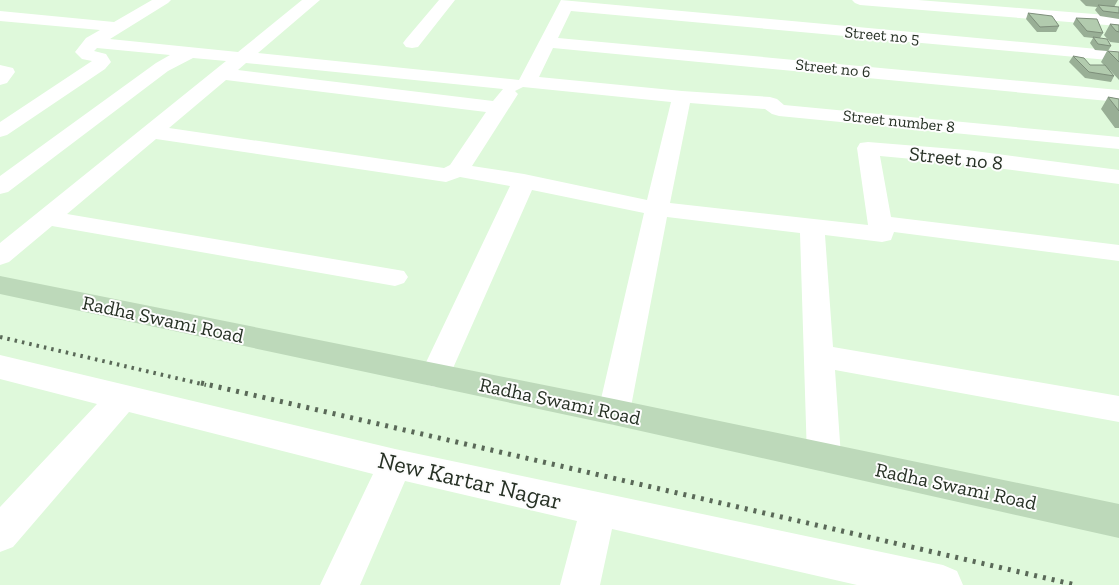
<svg xmlns="http://www.w3.org/2000/svg" width="1119" height="585" viewBox="0 0 1119 585" font-family="'Zilla Slab',serif">
<style>
.lines{fill:none;stroke-linecap:round;stroke-linejoin:round}
.street{fill:#fff;fill-rule:evenodd}
.secondary{fill:#bdd9ba;fill-rule:evenodd}
.rail-far1{stroke:#5a6958;stroke-width:4;stroke-dasharray:2.5 5;stroke-linecap:butt}
.rail{stroke:#5a6958;stroke-width:5;stroke-dasharray:3 6;stroke-linecap:butt}
.wall{fill:#99af96}
.building{fill:#b2cbae;stroke:#7d8e7a}
.labels{text-anchor:middle;dominant-baseline:central;stroke-width:4;stroke-linejoin:round;paint-order:stroke}
.far-street-label{font-size:16px;fill:#273125;stroke:#fdfdfd}
.street-label{font-size:20px;fill:#273125;stroke:#fdfdfd}
.near-street-label{font-size:24px;fill:#273125;stroke:#fdfdfd}
</style>
<rect width="100%" height="100%" fill="#dff9db"/>
<g class="lines">
<path class="street" d="M152 0H171L168 3 110 39 238 52 302 0H320L258 53 519 80 561 0 1119 51V61L571 11 558 38 1119 90V102L553 48 539 77 682 91 770 97 777 99 784 105 1119 137V149L779 116 772 114 765 109 690 103 670 203 868 225 857 148 860 143 868 142 967 150 1119 170V184L967 164 880 156 891 217 1119 245V261L894 232 891 240 882 242 825 235 833 347 1119 396V422L835 370 841 457 836 467 824 472 812 467 807 457 800 233 667 217 630 412 625 421 614 425 603 421 598 412 644 213 532 190 446 384 435 387 424 384 420 375 510 186 460 177 446 182 156 139 67 214 404 271 408 277 404 283 395 286 52 226 9 262 0 265V243L226 61 193 58 168 71 8 192 0 194V176L156 63 170 55 97 48 94 51 106 54 111 62 105 69 7 135 0 137V122L92 61 82 59 75 52 86 38 100 30 0 21V11L114 22ZM246 63 503 89 493 101 238 70ZM226 80 486 112 450 165 444 168 169 128ZM523 87 671 102 647 200 524 174 472 166 518 94 515 91Z
M439 0H455L418 47 412 48 406 47 403 43 406 39Z
M852 0H918L1119 16V26L860 5 855 3Z
M0 65 13 68 15 72 7 83 0 85Z
M0 355 395 449 943 565 957 571 963 585H857L612 529 600 585H560L577 521 405 481 360 585H320L373 474 129 412 13 547 0 552V507L97 404 0 379Z"/>
<path class="secondary" d="M0 276 614 399 1119 504V538L614 425 0 294Z"/>
<path class="rail-far1" d="M0 337 206 385"/>
<path class="rail" d="M201 383 1076 585"/>
</g>
<path class="wall" d="M1080 0H1118L1114 7H1119V19L1100 16 1095 10 1097 7 1086 6Z
M1028 13 1059 26 1056 32H1037L1026 19Z
M1076 18 1103 33 1100 38 1111 46 1108 51 1119 52V80L1109 69 1114 76 1111 82 1085 78 1069 62 1073 56 1090 65H1104L1101 62 1107 51 1095 50 1090 43 1093 38 1084 37 1073 24Z
M1110 24 1119 25V43L1110 42 1104 35Z
M1108 97 1119 99V128H1115L1101 109Z"/>
<path class="building" d="M1098 5 1119 7V13L1103 11Z
M1028 13 1052 16 1059 26 1040 27Z
M1076 18 1097 19 1103 33 1087 31Z
M1110 24 1119 25V32L1116 31Z
M1093 37 1107 39 1111 46 1098 44Z
M1108 51 1119 52V62Z
M1073 56 1084 58 1090 65H1105L1114 76 1089 72Z
M1108 97 1119 99V111Z"/>
<g class="labels">
<g class="far-street-label">
<text transform="translate(882 35) rotate(5)">Street no 5</text>
<text transform="translate(833 68) rotate(6)">Street no 6</text>
<text transform="translate(899 121) rotate(6)">Street number 8</text>
</g>
<g class="street-label">
<text transform="translate(956 158) rotate(6)">Street no 8</text>
<text transform="translate(163 319) rotate(12)">Radha Swami Road</text>
<text transform="translate(560 401) rotate(12)">Radha Swami Road</text>
<text transform="translate(956 486) rotate(12)">Radha Swami Road</text>
</g>
<g class="near-street-label">
<text transform="translate(470 480) rotate(13)">New Kartar Nagar</text>
</g>
</g>
</svg>
